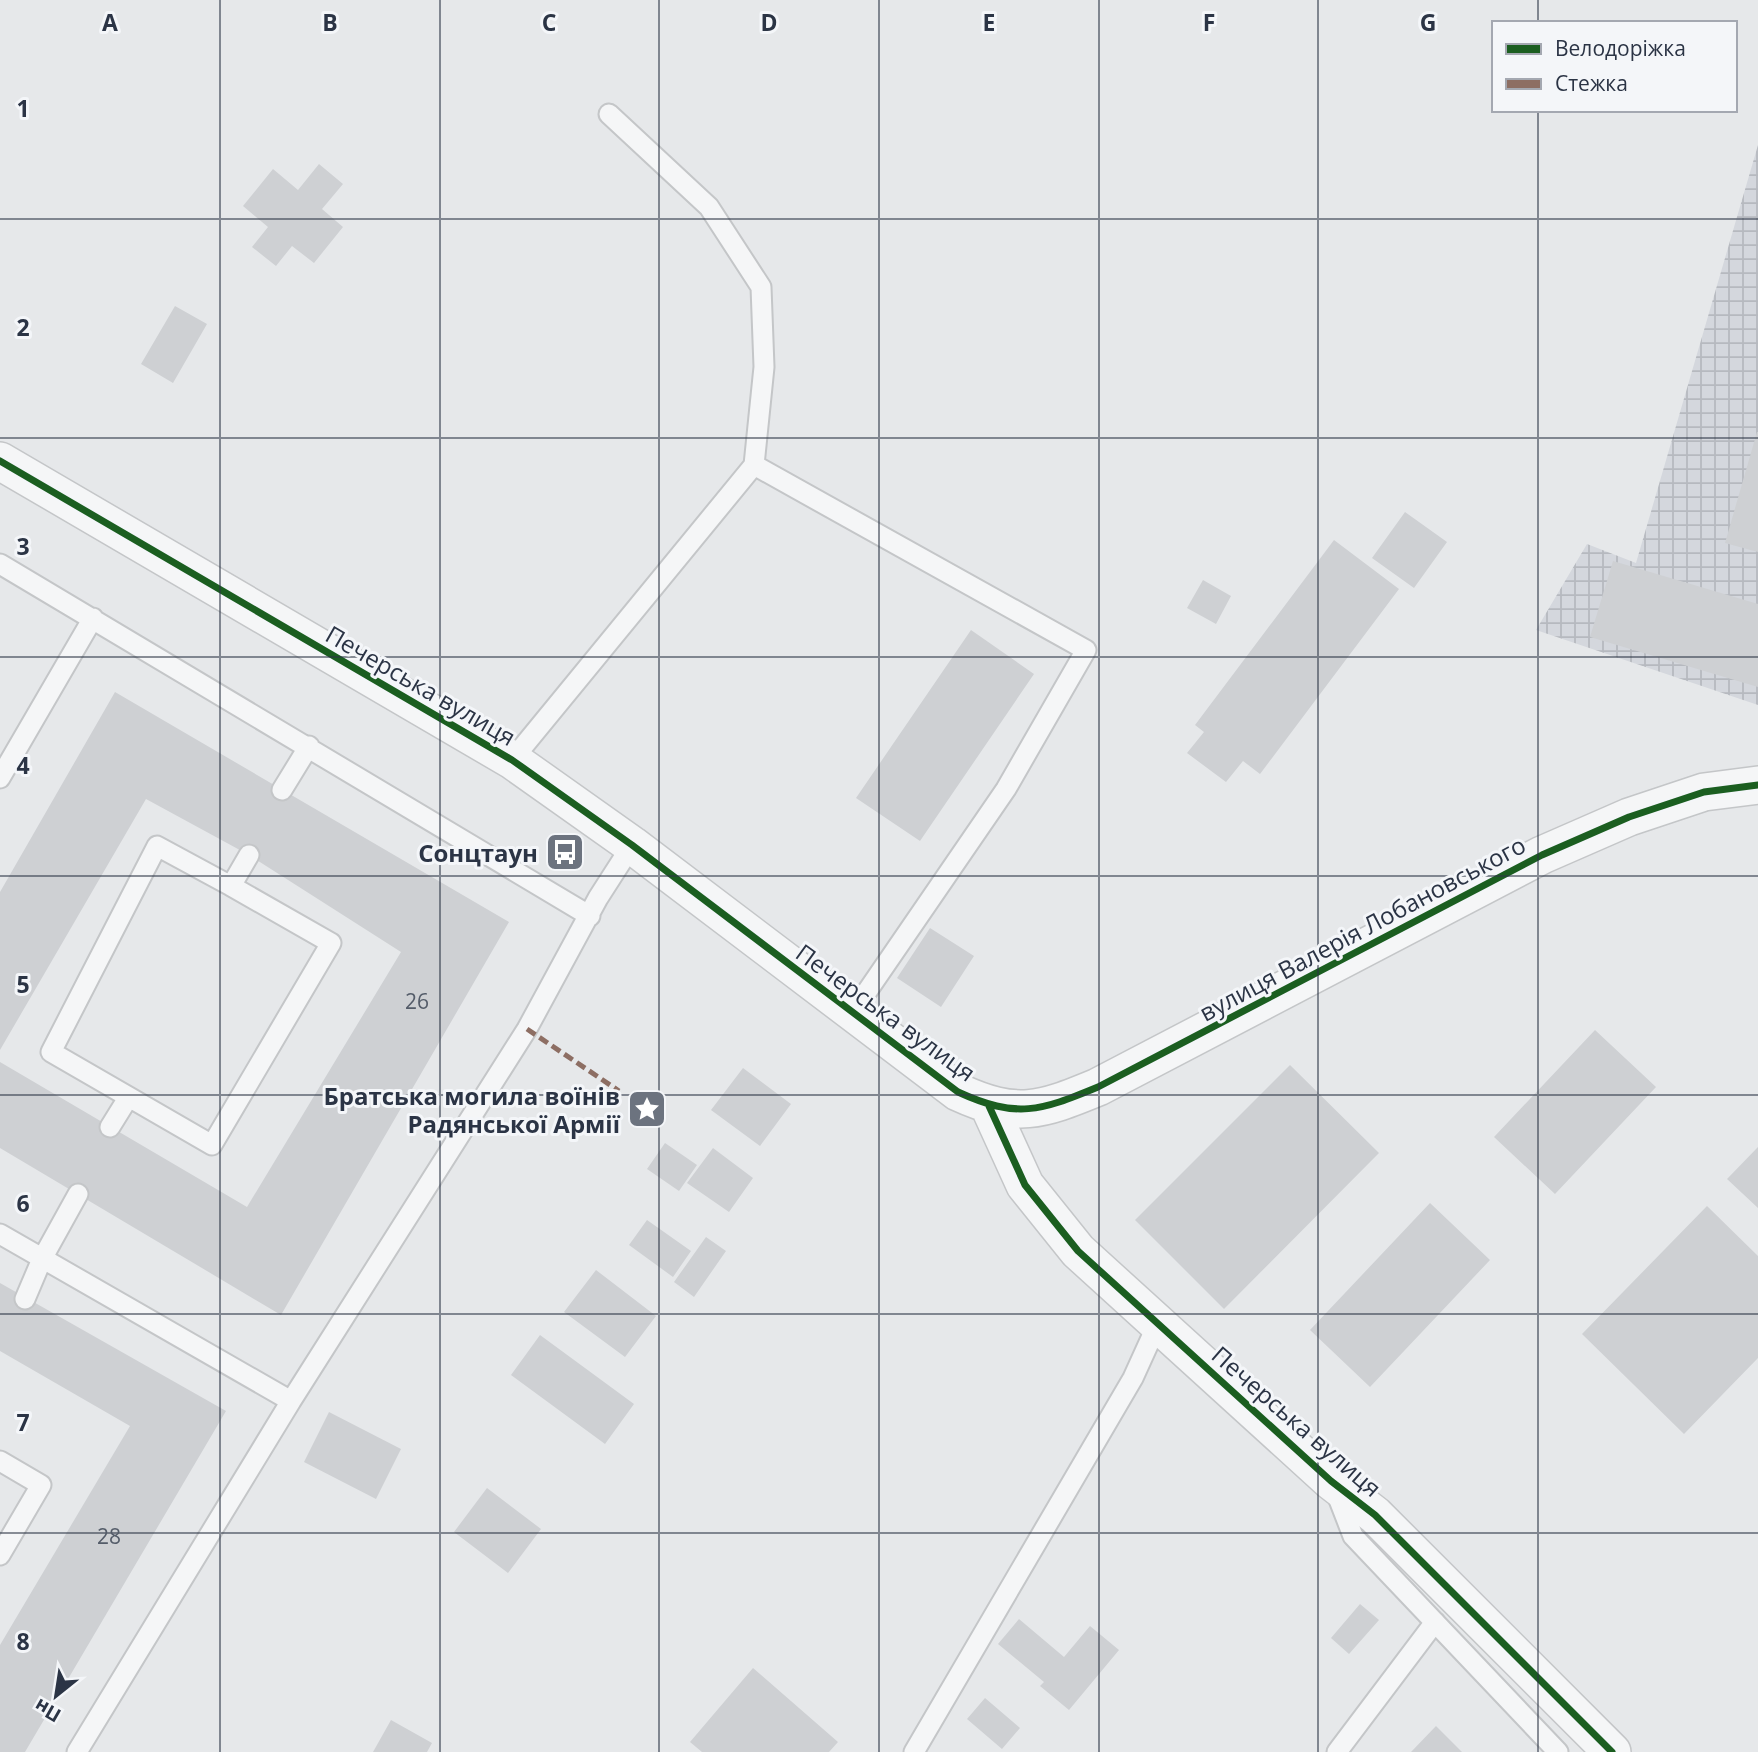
<svg xmlns="http://www.w3.org/2000/svg" width="1758" height="1752" viewBox="0 0 1758 1752" font-family="'Open Sans',sans-serif">
<style>
.industrial{fill:url(#industrial-grid)}
.building{fill:#ced0d3}
.lines{fill:none;stroke-linecap:round;stroke-linejoin:round}
.service-casing{stroke:#c4c6c8;stroke-width:23}
.minor-casing{stroke:#c4c6c8;stroke-width:40}
.service{stroke:#f5f6f7;stroke-width:19}
.minor{stroke:#f5f6f7;stroke-width:37}
.quiet{stroke:#8d6e63;stroke-width:5;stroke-dasharray:10 5;stroke-linecap:butt}
.cycleway-casing{stroke:#f4f6f9;stroke-width:11}
.cycleway{stroke:#1b5e20;stroke-width:7}
.grid{fill:none;stroke:#2b3445;stroke-width:2;stroke-opacity:0.55}
.labels{text-anchor:middle;dominant-baseline:central;stroke-width:6;stroke-linejoin:round;paint-order:stroke}
.number-label{font-size:21px;fill:#545c69}
.street-label{font-size:24px;fill:#2b3445;stroke:#f4f6f9}
.poi-label{font-size:24px;font-weight:bold;fill:#2b3445;stroke:#f4f6f9;text-anchor:end}
.grid-label{font-size:23px;text-anchor:middle;font-weight:bold;fill:#2b3445;stroke:#f4f6f9;stroke-width:6;stroke-linejoin:round;paint-order:stroke}
</style>
<defs>
<pattern id="industrial-grid" width="8" height="8" patternUnits="userSpaceOnUse" patternTransform="scale(1.75)"><rect width="8" height="8" fill="#d4d7dd"/><path d="M0 4h8M4 0v8" fill="none" stroke="#b6b9bf"/></pattern>
</defs>
<rect width="100%" height="100%" fill="#e6e8ea"/>
<path class="industrial" d="M1758 145V705L1536 630 1587 544 1636 563Z"/>
<path class="building" d="M319 164 343 184 322 209 343 227 314 263 292 246 276 266 252 247 268 227 243 206 273 169 298 190Z
M175 306 207 324 173 383 141 364Z
M1757 432H1758V552L1725 543Z
M1405 512 1447 542 1414 588 1372 558Z
M1334 540 1399 589 1260 774 1243 761 1226 782 1187 753 1204 732 1195 725Z
M1613 561 1758 604V687L1590 637Z
M1203 580 1231 596 1216 624 1187 608Z
M971 630 1034 674 920 841 856 798Z
M115 692 509 922 281 1315 0 1148V1062L247 1207 401 952 249 855 146 799 0 1050V892Z
M930 928 974 956 941 1007 897 978Z
M1595 1030 1656 1087 1555 1194 1494 1137Z
M1290 1065 1379 1153 1224 1309 1135 1220Z
M743 1068 791 1104 760 1146 711 1110Z
M665 1143 697 1165 679 1191 647 1169Z
M1758 1147V1208L1727 1179Z
M713 1148 753 1178 729 1212 687 1183Z
M1430 1203 1490 1260 1370 1387 1310 1330Z
M1707 1206 1758 1256V1358L1684 1434 1582 1334Z
M647 1220 691 1251 673 1277 629 1245Z
M706 1237 726 1251 694 1297 674 1282Z
M596 1270 656 1316 625 1357 564 1312Z
M0 1283 226 1411 25 1752H0V1645L130 1426 0 1351Z
M540 1335 634 1404 605 1444 511 1375Z
M329 1412 401 1449 376 1499 304 1462Z
M487 1488 541 1529 508 1573 454 1532Z
M1360 1604 1379 1620 1349 1654 1331 1638Z
M1019 1619 1064 1657 1090 1626 1119 1650 1069 1710 1040 1686 1044 1682 998 1644Z
M753 1668 838 1742 829 1752H702L690 1742Z
M985 1698 1020 1728 1002 1749 967 1719Z
M391 1720 432 1743 427 1752H373Z
M1436 1726 1462 1752H1411Z"/>
<g class="lines">
<defs>
<path id="service" d="M754 465 1086 650 1006 789 853 1012
M0 564 590 916
M512 760 754 465 764 367 761 287 709 207 609 114
M0 778 93 618
M282 790 309 746
M231 886 157 846 51 1052 212 1145 331 943 231 886 249 855
M110 1127 128 1098
M0 1234 291 1401 527 1029 598 898 632 845
M25 1299 42 1259 78 1194
M0 1461 41 1485 0 1555
M1336 1492 1353 1536 1558 1752
M77 1752 291 1401
M914 1752 1133 1378 1158 1323
M1337 1752 1435 1622"/>
<path id="minor" d="M0 461 512 760 632 845 958 1092C1017 1119 1040 1111 1098 1087L1542 855 1629 817 1704 792 1758 785
M989 1106 1025 1185 1078 1251 1331 1481 1375 1515 1612 1752"/>
</defs>
<use href="#service" class="service-casing"/>
<use href="#minor" class="minor-casing"/>
<use href="#service" class="service"/>
<use href="#minor" class="minor"/>
<path class="quiet" d="M527 1029 619 1091"/>
<defs>
<path id="cycleway" d="M0 461 512 760 632 845 958 1092C1017 1119 1040 1111 1098 1087L1542 855 1629 817 1704 792 1758 785
M989 1106 1025 1185 1078 1251 1331 1481 1375 1515 1612 1752"/>
</defs>
<use href="#cycleway" class="cycleway-casing"/>
<use href="#cycleway" class="cycleway"/>
</g>
<path class="grid" d="M220 0V1752M440 0V1752M659 0V1752M879 0V1752M1099 0V1752M1318 0V1752M1538 0V23M1538 110V1752M0 219H1758M0 438H1758M0 657H1758M0 876H1758M0 1095H1758M0 1314H1758M0 1533H1758"/>
<defs>
<symbol id="bus-square" viewBox="-11 -11 22 22"><rect x="-9" y="-9" width="18" height="18" rx="4" fill="#6c737f" stroke="#f4f6f9"/><path d="M-5-6H5V4H4V6H2V4H-2V6H-4V4H-5ZM-3.5-4V0h7V-4ZM-3.5 1.2v1.5H-2V1.2ZM2 1.2v1.5H3.5V1.2Z" fill="#fff"/></symbol>
<symbol id="sight-square" viewBox="-11 -11 22 22"><rect x="-9" y="-9" width="18" height="18" rx="4" fill="#6c737f" stroke="#f4f6f9"/><path d="M0-6L1.8-2.2L6-1.7L2.9 1.2L3.7 5.4L0 3.3L-3.7 5.4L-2.9 1.2L-6-1.7L-1.8-2.2Z" fill="#fff"/></symbol>
</defs>
<g fill-rule="evenodd">
<use href="#bus-square" x="543" y="830" width="44" height="44"/>
<use href="#sight-square" x="625" y="1087" width="44" height="44"/>
</g>
<g class="labels">
<g class="number-label">
<text x="417" y="1001">26</text>
<text x="109" y="1536">28</text>
</g>
<g class="street-label">
<text transform="translate(421 685) rotate(30)">Печерська вулиця</text>
<text transform="translate(1362 928) rotate(-28)">вулиця Валерія Лобановського</text>
<text transform="translate(886 1012) rotate(36)">Печерська вулиця</text>
<text transform="translate(1297 1421) rotate(41)">Печерська вулиця</text>
</g>
<g class="poi-label">
<text x="538" y="852">Сонцтаун</text>
<text x="620" y="1095">Братська могила воїнів<tspan x="620" dy="28">Радянської Армії</tspan></text>
</g>
</g>
<g class="grid-label">
<text x="110" y="31">A</text>
<text x="330" y="31">B</text>
<text x="549" y="31">C</text>
<text x="769" y="31">D</text>
<text x="989" y="31">E</text>
<text x="1209" y="31">F</text>
<text x="1428" y="31">G</text>
<text x="23" y="117">1</text>
<text x="23" y="336">2</text>
<text x="23" y="555">3</text>
<text x="23" y="774">4</text>
<text x="23" y="993">5</text>
<text x="23" y="1212">6</text>
<text x="23" y="1431">7</text>
<text x="23" y="1650">8</text>
</g>
<rect x="1492" y="21" width="245" height="91" fill="#f4f6f9" stroke="#a4a8b1" stroke-width="2"/>
<rect x="1506" y="44" width="35" height="10" fill="#1b5e20" stroke="#a4a8b1" stroke-width="2"/>
<text x="1555" y="56" font-size="21" fill="#2b3445">Велодоріжка</text>
<rect x="1506" y="79" width="35" height="10" fill="#8d6e63" stroke="#a4a8b1" stroke-width="2"/>
<text x="1555" y="91" font-size="21" fill="#2b3445">Стежка</text>
<g transform="translate(56 1696) rotate(210)" stroke="#f4f6f9" stroke-width="5" paint-order="stroke">
<path d="M0-5L12 26L0 18L-12 26Z" fill="#2b3445"/>
<text y="-10" font-size="19" font-weight="bold" text-anchor="middle" fill="#2b3445">Пн</text>
</g>
</svg>
